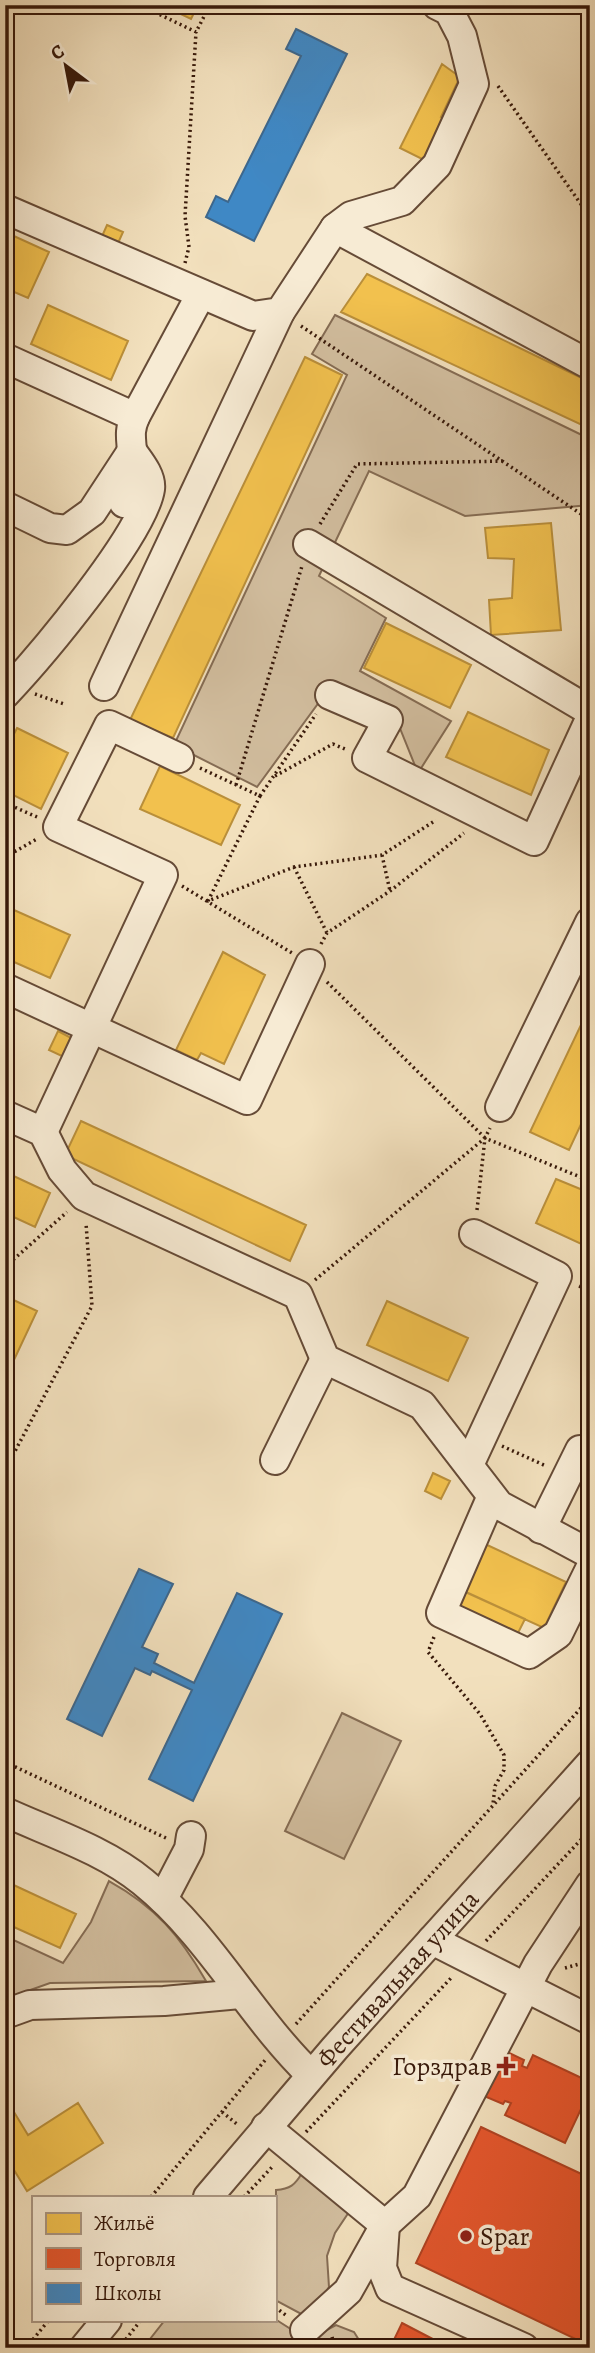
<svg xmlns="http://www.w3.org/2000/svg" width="595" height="2353" viewBox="0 0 595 2353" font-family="Alegreya,serif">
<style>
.green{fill:#d2be9f;stroke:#856c54;stroke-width:2}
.homes{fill:#f2c14e;stroke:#ba8f3a;stroke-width:2}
.shops{fill:#e4572e;stroke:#b04423;stroke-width:2}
.schools{fill:#3f88c5;stroke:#3d678d;stroke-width:2}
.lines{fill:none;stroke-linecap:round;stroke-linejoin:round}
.minor-casing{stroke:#664b37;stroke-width:32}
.path{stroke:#38190a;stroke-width:3.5;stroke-dasharray:2 3.5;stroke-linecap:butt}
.minor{stroke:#f7ebd4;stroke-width:28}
.poi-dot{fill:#8f2418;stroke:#f7ebd4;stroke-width:2.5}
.labels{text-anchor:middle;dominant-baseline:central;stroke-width:7;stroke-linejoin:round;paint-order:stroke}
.street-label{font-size:26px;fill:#38190a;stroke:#f7ebd4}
.poi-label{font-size:26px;fill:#38190a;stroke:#f7ebd4;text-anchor:end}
</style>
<rect width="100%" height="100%" fill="#f2e0bd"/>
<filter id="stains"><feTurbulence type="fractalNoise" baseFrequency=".00286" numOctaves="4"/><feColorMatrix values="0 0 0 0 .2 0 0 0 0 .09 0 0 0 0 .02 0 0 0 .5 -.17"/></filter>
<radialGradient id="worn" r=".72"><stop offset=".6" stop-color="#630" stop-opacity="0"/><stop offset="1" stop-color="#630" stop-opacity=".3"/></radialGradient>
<path class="green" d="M335 315 590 439V505L465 516 369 471 319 576 386 618 360 671 451 721 418 773 397 721 328 690 257 787 174 745 347 375 312 354Z
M342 1713 401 1741 344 1859 285 1831Z
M109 1881C156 1907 180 1936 206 1981L50 1983 5 1999V1936L63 1963 91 1922Z
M302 2173 351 2209 335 2233 327 2256 329 2287 319 2304 305 2316 275 2300 276 2190C290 2189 295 2185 302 2173Z
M275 2319 308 2340 336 2325 354 2332 364 2348H143L165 2320Z"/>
<path class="homes" d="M162 5H198L191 19Z
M442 64 460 77 441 117 449 121 428 162 400 148Z
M107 225 123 232 115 250 99 243Z
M5 232 49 252 28 298 5 288Z
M367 274 590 382V410L582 425 341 312Z
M48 305 128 341 111 380 31 344Z
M305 357 342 375 173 738 130 720Z
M551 523 561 630 491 635 489 600 512 598 514 559 488 558 485 528Z
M386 623 471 665 450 708 364 668Z
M468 712 549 750 531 795 446 757Z
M17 728 68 753 41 809 5 791V752Z
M160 766 240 805 221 845 140 809Z
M5 906 70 935 50 978 5 958Z
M223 952 265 975 224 1064 201 1053 197 1060 176 1050Z
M590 1006V1105L569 1150 530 1132Z
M58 1031 75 1040 66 1058 49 1050Z
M81 1121 306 1225 290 1261 65 1155Z
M5 1172 50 1193 35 1227 5 1213Z
M556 1179 590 1193V1248L536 1223Z
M5 1296 37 1311 5 1379Z
M387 1301 468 1338 448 1381 367 1345Z
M433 1473 450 1481 441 1499 425 1491Z
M485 1544 566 1582 544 1628 463 1591Z
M466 1592 525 1619 513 1643 454 1616Z
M5 1881 76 1914 60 1948 5 1923Z
M78 2103 103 2143 27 2191 9 2162 5 2165V2117L14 2112 28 2135Z"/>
<path class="shops" d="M505 2051 524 2060 522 2066 527 2068 533 2055 590 2082V2090L565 2143 505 2115 511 2103 505 2101 503 2104 484 2096Z
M481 2127 590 2178 588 2345 416 2263Z
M402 2323 450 2348H390Z"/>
<path class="schools" d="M296 29 347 54 254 241 206 217 216 196 228 202 301 56 286 49Z
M139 1569 173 1584 142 1647 158 1654 154 1663 194 1683 237 1593 282 1614 193 1801 149 1779 192 1690 152 1671 150 1675 135 1668 102 1736 67 1719Z"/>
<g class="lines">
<defs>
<g id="minor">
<path d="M5 209 253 316 280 312 335 228 590 365"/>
<path d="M335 228 351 216 402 201 437 165 474 84 462 36 449 11 437 5"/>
<path d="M5 358 135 417C129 431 131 437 132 451 133 469 128 486 124 503"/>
<path d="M135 417 201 294"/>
<path d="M5 506 50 528 67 530 92 512 132 451C139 461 152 476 150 489 143 535 40 657 5 694"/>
<path d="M308 544 590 711"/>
<path d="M104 686 280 312"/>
<path d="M330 695 388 720 367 758 534 841 590 719"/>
<path d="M5 988 247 1100 310 964"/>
<path d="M500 1107 590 922"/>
<path d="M5 1115 43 1132 62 1170 84 1196 298 1295 325 1359 422 1405 499 1505 590 1554"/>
<path d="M43 1132 163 875 58 827 109 725 179 758"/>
<path d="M275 1460 325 1359"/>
<path d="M469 1465 557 1276 474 1234"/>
<path d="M491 1498 441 1613 529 1654 558 1634 590 1569"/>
<path d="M541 1529 580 1450"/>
<path d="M5 1812C51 1833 104 1850 143 1882 210 1936 250 2016 311 2075"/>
<path d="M163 1899 189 1849 191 1836"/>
<path d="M432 1940 590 2020"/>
<path d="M5 2014 30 2005 164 2001 240 1994"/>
<path d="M266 2127 385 2225 417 2196 538 1964 590 1885"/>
<path id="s1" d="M208 2197 335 2048 590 1764"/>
<path d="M305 2330 348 2291 385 2225 382 2268 390 2288 524 2348"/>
<path d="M84 2348 107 2320"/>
</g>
</defs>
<use href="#minor" class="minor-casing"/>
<path class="path" d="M140 5 196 32 210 5
M498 86 590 217
M185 263 189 247 185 216 196 32
M301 326 590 520
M320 524 357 464 505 461
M35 694 64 704
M200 768 260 796 208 901 294 867 382 855 436 820
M275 776 333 744 345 749
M236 785 302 566
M260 796 316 714
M5 803 37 817
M382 855 390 891
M5 857 37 839
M294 867 327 933
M182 886 292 953
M321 944 327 933 390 891 464 833
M327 982 485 1138
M477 1210 485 1138 490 1128
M5 1267 67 1212
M315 1280 485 1138 590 1181
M579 1286 590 1291
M502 1446 546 1466
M5 1470 92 1306 86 1223
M434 1637 428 1652 480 1714 504 1755V1770L495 1786 493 1804
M5 1762 168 1839
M486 1941 590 1830
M565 1968 590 1961
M296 2024 590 1698
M222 2112 238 2125
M306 2132 452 1977
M151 2197 266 2059
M244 2197 274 2165
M275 2307 287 2316
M332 2337 335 2348
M26 2348 49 2320
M119 2348 141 2320"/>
<use href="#minor" class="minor"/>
</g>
<g class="poi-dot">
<path d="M502.5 2055.5h7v7h7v7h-7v7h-7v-7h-7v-7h7z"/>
<circle cx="466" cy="2236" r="7"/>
</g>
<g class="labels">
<g class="street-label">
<text stroke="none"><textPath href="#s1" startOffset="289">Фестивальная улица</textPath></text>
</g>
<g class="poi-label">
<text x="492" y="2066">Горздрав</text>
<text x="480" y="2236" text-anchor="start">Spar</text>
</g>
</g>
<rect width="595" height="2353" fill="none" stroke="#f2e0bd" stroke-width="28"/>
<rect x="7" y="7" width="581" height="2339" fill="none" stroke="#38190a" stroke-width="3.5"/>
<rect x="14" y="14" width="567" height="2325" fill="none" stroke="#38190a" stroke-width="2"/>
<rect x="32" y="2196" width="245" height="126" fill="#f7ebd4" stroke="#ab9783" stroke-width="2"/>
<rect x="46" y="2213" width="35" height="21" fill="#f2c14e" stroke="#ab9783" stroke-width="2"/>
<text x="94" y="2230" font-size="21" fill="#38190a">Жильё</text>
<rect x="46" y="2248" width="35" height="21" fill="#e4572e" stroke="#ab9783" stroke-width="2"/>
<text x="94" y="2266" font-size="21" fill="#38190a">Торговля</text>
<rect x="46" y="2283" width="35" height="21" fill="#3f88c5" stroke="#ab9783" stroke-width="2"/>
<text x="94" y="2300" font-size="21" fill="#38190a">Школы</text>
<g transform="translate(66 66) rotate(328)" stroke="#f7ebd4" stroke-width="5" paint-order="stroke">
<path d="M0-5L12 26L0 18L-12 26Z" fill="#38190a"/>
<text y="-10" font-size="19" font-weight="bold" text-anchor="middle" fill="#38190a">С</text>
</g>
<rect width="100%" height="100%" filter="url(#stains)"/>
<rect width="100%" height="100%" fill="url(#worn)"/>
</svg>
